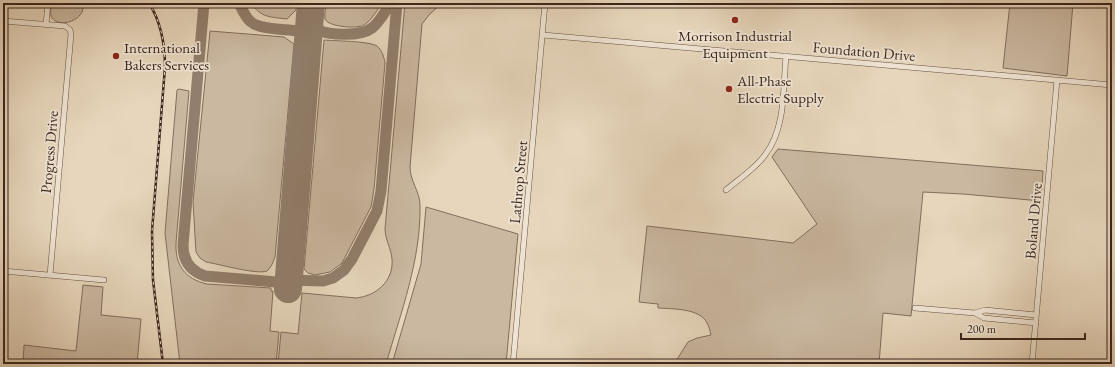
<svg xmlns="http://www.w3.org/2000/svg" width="1115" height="367" viewBox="0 0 1115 367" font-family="'EB Garamond',serif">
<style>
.green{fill:#cab8a1;stroke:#826e5e}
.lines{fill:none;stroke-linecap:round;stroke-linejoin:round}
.taxiway{stroke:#917e6c;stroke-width:11}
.runway{stroke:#917e6c;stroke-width:28}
.minor-casing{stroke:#665144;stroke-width:6}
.minor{stroke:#efe4d3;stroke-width:5}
.rail-casing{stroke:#3b251c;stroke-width:2.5}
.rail{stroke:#efe4d3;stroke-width:1;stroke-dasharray:3;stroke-linecap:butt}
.poi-dot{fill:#8f2418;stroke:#efe4d3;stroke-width:1.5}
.labels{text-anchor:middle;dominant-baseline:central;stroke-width:3.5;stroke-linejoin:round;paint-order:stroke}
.poi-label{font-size:15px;fill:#3b251c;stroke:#efe4d3;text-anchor:start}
.street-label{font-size:15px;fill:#3b251c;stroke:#efe4d3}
</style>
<rect width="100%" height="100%" fill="#e7d6bc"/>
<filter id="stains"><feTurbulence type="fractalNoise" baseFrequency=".005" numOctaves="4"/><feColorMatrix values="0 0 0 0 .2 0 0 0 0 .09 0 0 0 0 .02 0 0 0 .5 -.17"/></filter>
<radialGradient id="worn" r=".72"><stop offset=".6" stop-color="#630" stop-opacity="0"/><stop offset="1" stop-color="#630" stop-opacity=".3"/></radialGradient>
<path class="green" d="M52 3H84C83 8 83 12 80 15 74 23 56 27 51 16 50 12 51 7 52 3Z
M251 3H296V10L287 19C271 17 261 18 251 3Z
M326 3H382C377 10 372 20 364 25 357 29 328 27 325 19 324 15 326 8 326 3Z
M405 3H442L429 15 422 24 410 167C410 181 420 192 420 205 421 260 401 312 386 364H278L281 332 298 334 302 293 356 298C376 296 394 281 392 259 391 248 385 239 385 229Z
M1010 3H1073L1067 76 1003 68Z
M210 31 284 37 294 44 275 257C273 262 271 268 267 271 257 275 219 264 206 262L200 258 196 252 193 202Z
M324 40C335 41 369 41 377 46 382 50 384 57 385 63L374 189 371 207 342 263 330 272 315 275 308 273 304 269Z
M179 89 189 91 176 243C175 265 185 279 207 284L271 288V291H273L270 331 279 332 276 364H180L165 233 177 90Z
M778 149 1043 171 1041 201 963 194 923 192 911 316 883 313 879 364H674L688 342 697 338 711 335C710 331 709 326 707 323 700 308 672 309 658 308V304L639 302 647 226 793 243 817 224 772 157Z
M426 207 518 234 506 364H392L421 264Z
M83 285 103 287 101 315 141 319 137 364H23L24 345 76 351Z"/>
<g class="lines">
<path class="taxiway" d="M204 3 183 245C183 260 190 271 205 276L288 283
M239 3C242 9 245 17 251 22 260 30 286 29 298 31L304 26 310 14
M310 14 317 30C330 35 360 37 372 28 380 22 385 11 391 3
M289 280 323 281 333 278 344 270 352 259 377 211 381 191 397 3"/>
<path class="runway" d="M288 289 311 3"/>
<defs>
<path id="minor" d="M3 21 65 26 70 30 71 34 50 275
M46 24 48 3
M543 35 1112 85
M726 190C739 179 755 169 765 155 786 128 783 88 786 56
M3 271 104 280
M915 308 975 313 985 310 1036 315
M975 313 984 318 1036 323
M513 364 545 3
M1032 364 1057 80"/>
</defs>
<use href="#minor" class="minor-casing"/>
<use href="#minor" class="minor"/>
<defs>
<path id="rail" d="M149 3C161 22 165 44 165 67L152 231 153 280 163 364"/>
</defs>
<use href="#rail" class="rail-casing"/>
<use href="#rail" class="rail"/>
</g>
<g class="poi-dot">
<circle cx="735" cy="20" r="4"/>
<circle cx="116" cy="56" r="4"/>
<circle cx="729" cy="89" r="4"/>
</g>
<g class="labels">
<g class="poi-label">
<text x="735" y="35" text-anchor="middle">Morrison Industrial<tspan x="735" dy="17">Equipment</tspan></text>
<text x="124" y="47">International<tspan x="124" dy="17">Bakers Services</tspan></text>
<text x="737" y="80">All-Phase<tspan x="737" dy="17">Electric Supply</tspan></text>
</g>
<g class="street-label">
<text transform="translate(864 51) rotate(5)">Foundation Drive</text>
<text transform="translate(49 152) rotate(-85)">Progress Drive</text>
<text transform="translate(518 182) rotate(-85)">Lathrop Street</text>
<text transform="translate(1033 221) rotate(-85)">Boland Drive</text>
</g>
</g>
<rect width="1115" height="367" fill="none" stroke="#e7d6bc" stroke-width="16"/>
<rect x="4" y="4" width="1107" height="359" fill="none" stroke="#3b251c" stroke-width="2"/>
<rect x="8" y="8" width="1099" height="351" fill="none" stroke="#3b251c"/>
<path d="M961 333v6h124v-6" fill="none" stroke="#3b251c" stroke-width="2"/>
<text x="967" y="333" font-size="12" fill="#3b251c" stroke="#efe4d3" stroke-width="3" paint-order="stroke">200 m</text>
<rect width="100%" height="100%" filter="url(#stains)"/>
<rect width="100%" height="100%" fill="url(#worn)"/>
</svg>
